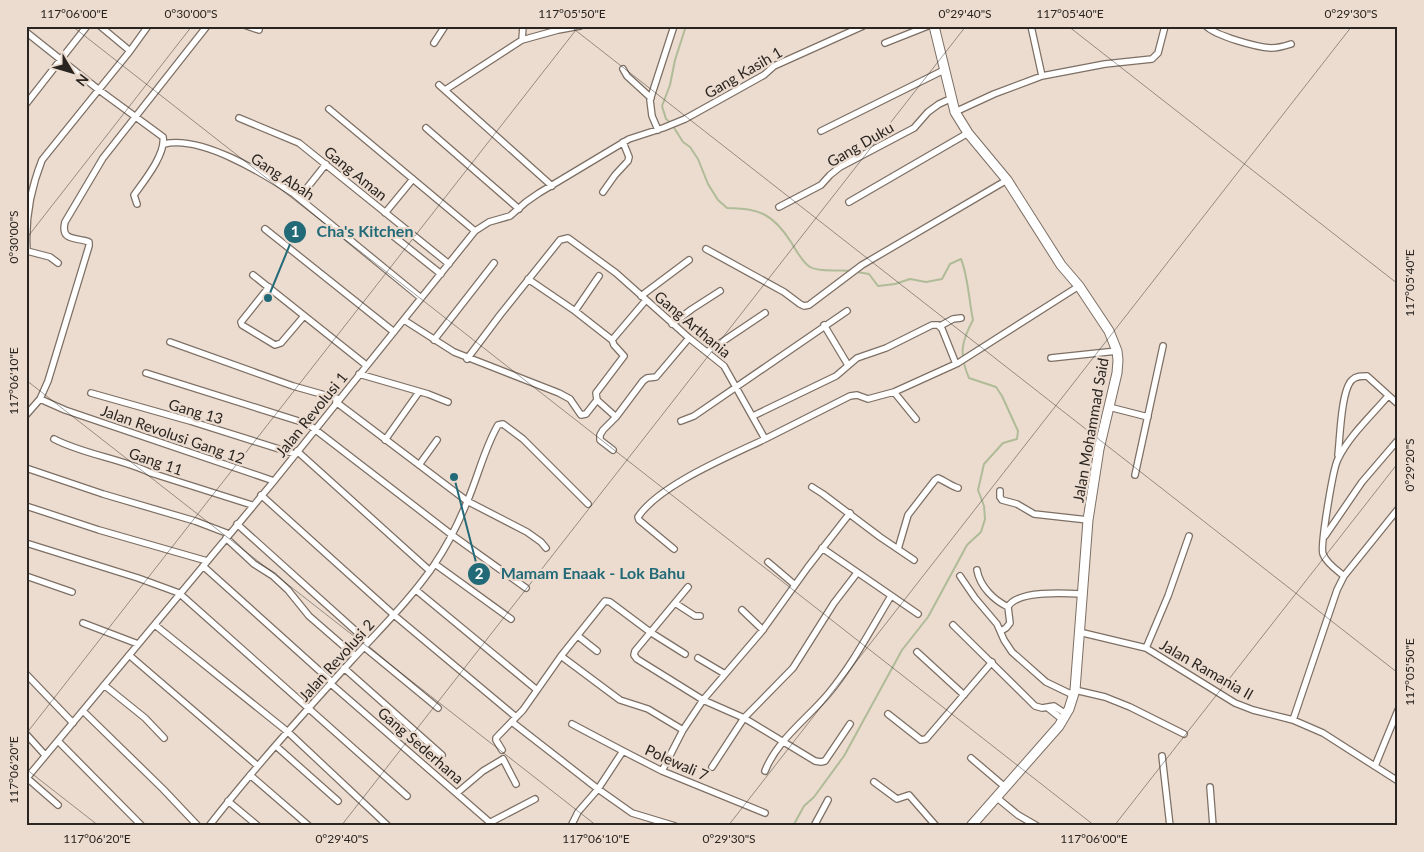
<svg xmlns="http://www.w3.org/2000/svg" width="1424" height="852" viewBox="0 0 1424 852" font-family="Lato,sans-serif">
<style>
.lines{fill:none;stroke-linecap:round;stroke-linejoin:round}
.stream{stroke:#b0bb97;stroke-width:2}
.street-casing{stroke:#7d6f64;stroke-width:8}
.secondary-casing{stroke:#7d6f64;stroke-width:11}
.street{stroke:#fff;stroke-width:5.5}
.secondary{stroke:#fff;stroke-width:9}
.ticks{fill:none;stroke:#2a2520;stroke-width:1;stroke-opacity:0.45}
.labels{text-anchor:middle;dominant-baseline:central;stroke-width:4.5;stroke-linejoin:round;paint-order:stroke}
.street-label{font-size:15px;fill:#2a2520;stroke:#ecdcd0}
.leader{fill:none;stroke:#226a77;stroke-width:2}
.callout-dot{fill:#226a77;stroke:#ecdcd0;stroke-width:2}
.mark-label{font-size:15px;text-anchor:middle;font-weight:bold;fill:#fff}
.callout-label{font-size:16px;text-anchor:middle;font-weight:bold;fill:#226a77;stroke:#ecdcd0;stroke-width:4.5;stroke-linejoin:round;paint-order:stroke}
.neatline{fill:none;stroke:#2a2520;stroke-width:2}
.ticks-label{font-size:12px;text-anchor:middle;fill:#2a2520}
</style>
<rect width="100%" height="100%" fill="#ecdcd0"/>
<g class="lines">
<path class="stream" d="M686 26 675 60 670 85 662 106 666 119 671 123 683 142 690 147 698 159 708 184 718 200 727 208C759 208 773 214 791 242 796 250 802 262 810 267 820 273 841 269 852 271
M793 826 804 806 814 797 844 756 902 650 928 617 967 545 981 532 985 519 984 506 978 490 984 464 1003 443 1017 439 1018 431 1002 396 996 387 969 378C959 355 961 342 973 320 969 301 968 276 961 259L950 264 942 279 926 282 910 279 895 284 878 286 869 274 857 272"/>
<defs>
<path id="street" d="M100 26 130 51 148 26
M247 26 259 30
M1031 26 1042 76
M1206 26C1216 36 1256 47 1271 48 1278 48 1285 46 1291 44
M26 32 99 90 163 137C166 154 144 181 134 195L137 204
M522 40 523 26
M434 43 445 26
M885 43 928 26
M623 69 627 76 651 98
M439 85 552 186
M445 90 522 40 558 30 580 26
M26 104 87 26
M329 109 475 231
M955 112 994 94 1042 76 1105 64 1152 59 1158 53 1165 26
M239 118 299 143 449 264
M426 128 519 209
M658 130 652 116 650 100 674 26
M821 131 944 70
M164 144C201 135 263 173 294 194L421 298
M603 192 615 175 628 161 629 157 623 142
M299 198 326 164
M849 202 968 133
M779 207 821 185 830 175 840 167 914 128 928 112 939 104 950 99
M385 213 413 179
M265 229 394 332
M387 231 441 274
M706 249 784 292 800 304 804 306 809 305 862 265 1007 180
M58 263 50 257 27 251C25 221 31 188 42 160L130 51
M253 275 366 365
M528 279 575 311 612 340
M269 287 241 322 242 325 275 345 281 343 304 316
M641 296 689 260
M575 311 599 276
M404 320 454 352 559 393 570 399 581 415 586 414 597 400
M672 324 692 309 720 291
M824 325 848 365
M940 326 953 319 961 318
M434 340 494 263
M170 342 293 386 339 399
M707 352 765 313
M1051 358 1117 351
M467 359 500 315 560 240 568 238 616 273 689 338 724 366 765 439 850 396 857 395 868 399 879 396 894 392 958 363 1079 286
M146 373 308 424 452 535 526 588
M359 374 428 394 448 402
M894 392 916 419
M91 393 190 421 295 454
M40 399 65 410 274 481
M336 402 467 501 527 532 541 542 546 548
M1109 407 1148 417
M26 415 40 399 48 381 89 246V242C77 237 60 242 65 222L103 158 207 26
M753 416 836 376 857 358 886 348 932 325H938L942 329 956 364
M616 417 597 400 596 393 624 356 614 345 612 340 646 300
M681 421 694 416 847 311
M54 439C85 455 120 458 151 473L252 505
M385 440 419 392
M613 450 600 440V435L603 430 616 417 643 381 647 378 656 377 689 338
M297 451 430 571
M1338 455C1340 439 1341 390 1352 380 1356 376 1361 376 1367 376L1398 404
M419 465 437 440
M26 468 103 494 195 521 229 534
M1135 475 1163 346
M812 487 823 494 880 537 914 560
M1000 491V497L1002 500 1017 504 1034 514 1088 520
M261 495 394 615 516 717
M26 506 99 530 207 561
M237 524 368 642
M1325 536 1362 482 1398 440
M226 538 254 564 273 576 288 590 309 616 355 656
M26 543 138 578 179 593 407 796
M822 548 918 614
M674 549 639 520 638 517C659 485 730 456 765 439
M898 549 908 515 935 480 938 478C945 481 951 486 958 488
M768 562 795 585
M435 564 511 619
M203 566 332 682
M977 570C980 587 994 600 1008 607
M26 576 72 592
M960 576 975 598 997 624 1004 640 1012 652 1046 682 1073 695
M1344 576C1338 571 1326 563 1323 554 1320 547 1333 468 1338 459 1349 436 1371 416 1388 396
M688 587 635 651 634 655 637 659 703 700 744 718 815 761 821 762 825 761 850 724
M416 590 537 690
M675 603 695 616H700
M742 610 763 630
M83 623 138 644
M155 625 288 732 388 826
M953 625 1035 706 1042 708 1054 706 1066 714
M1001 631 1006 628 1010 623 1008 607C1017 590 1065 593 1082 594
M1079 632 1146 648 1235 703 1253 710 1293 720 1323 733 1398 781
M578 636 597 651
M364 647 438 708
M1146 648 1168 596 1189 536
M917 652 964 695
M129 655 258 766
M561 656 620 700 648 709 683 730
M698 658 725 674
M344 668 442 755
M26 674 73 723
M331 684 494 826
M104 685 145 718 164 738
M1075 690 1105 697 1130 707 1184 734
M1048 708 1063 720
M83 711 163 789 198 826
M888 714 921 740 926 739 992 662
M1293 720 1337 590 1344 576 1398 509
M512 722 598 789 632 813 675 826
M572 724 623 751
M26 734 45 755
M58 741 142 826
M276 746 338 801
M502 750 496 740V738L523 710 561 656 605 601 610 602 650 632 685 654
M1162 756 1170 826
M971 758 1005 787
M1375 766 1398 710
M712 767 744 718 793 668 834 603 857 573
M662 771 683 730 703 700 762 631 808 567 850 513
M765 771C777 740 807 719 828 694 853 664 871 629 891 596
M250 775 309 826
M27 778 58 805
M26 779 274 481 475 231 489 222 510 216 526 202 539 193 629 139 663 128 685 119 764 75 774 66 863 26
M874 782 897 799 909 795 936 826
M1210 787 1213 826
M457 793 483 771 503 759 516 784
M996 797 1018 815 1037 826
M228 801 258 826
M491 822 535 799
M209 826C254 768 303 714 352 660 380 629 410 600 434 565 447 546 458 524 467 502 478 477 484 449 498 425L503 424 523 439 588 504
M571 826 578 812 598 789 623 751 662 771 765 813
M814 826 828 800"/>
<path id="secondary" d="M934 26 955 112 968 133 1007 180 1061 265 1079 286 1109 331 1117 351 1118 360 1117 373 1099 449 1088 520 1075 690 1069 709 1059 726 971 826"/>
</defs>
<use href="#street" class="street-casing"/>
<use href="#secondary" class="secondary-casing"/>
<use href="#street" class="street"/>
<use href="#secondary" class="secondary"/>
</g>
<path class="ticks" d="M72 26 1095 826M570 26 1398 673M1068 26 1398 284M26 239 192 26M26 380 597 826M26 734 579 26M26 769 99 826M341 826 966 26M728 826 1352 26M1114 826 1398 463"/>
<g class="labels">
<g class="street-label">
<text transform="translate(743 72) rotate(-30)">Gang Kasih 1</text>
<text transform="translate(860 144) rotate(-30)">Gang Duku</text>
<text transform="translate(356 173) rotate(39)">Gang Aman</text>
<text transform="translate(283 176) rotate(33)">Gang Abah</text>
<text transform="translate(693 324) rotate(40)">Gang Arthania</text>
<text transform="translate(196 411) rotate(16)">Gang 13</text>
<text transform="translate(311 414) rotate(-51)">Jalan Revolusi 1</text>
<text transform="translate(1090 430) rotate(-80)">Jalan Mohammad Said</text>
<text transform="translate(173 434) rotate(19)">Jalan Revolusi Gang 12</text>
<text transform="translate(156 461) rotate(19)">Gang 11</text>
<text transform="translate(336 660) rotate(-48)">Jalan Revolusi 2</text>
<text transform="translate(1207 669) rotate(30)">Jalan Ramania II</text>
<text transform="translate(421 745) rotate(41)">Gang Sederhana</text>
<text transform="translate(677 762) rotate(24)">Polewali 7</text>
</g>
</g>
<path class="leader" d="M268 298L295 232M454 477L479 574"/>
<g class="callout-dot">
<circle cx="268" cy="298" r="5"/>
<circle cx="454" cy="477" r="5"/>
<circle cx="295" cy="232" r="12"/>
<circle cx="479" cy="574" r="12"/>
</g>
<g class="mark-label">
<text x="295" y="237">1</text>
<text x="479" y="579">2</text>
</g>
<g class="callout-label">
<text x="365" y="237">Cha's Kitchen</text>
<text x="593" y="579">Mamam Enaak - Lok Bahu</text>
</g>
<rect width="1424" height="852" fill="none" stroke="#ecdcd0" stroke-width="55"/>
<g transform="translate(72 72) rotate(128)" stroke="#ecdcd0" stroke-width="4" paint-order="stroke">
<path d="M0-4L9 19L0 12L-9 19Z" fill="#2a2520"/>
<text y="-8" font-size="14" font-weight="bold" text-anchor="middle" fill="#2a2520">N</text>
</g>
<rect x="28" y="28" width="1368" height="796" class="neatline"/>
<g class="ticks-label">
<text x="74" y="18">117°06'00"E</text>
<text x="191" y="18">0°30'00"S</text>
<text x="572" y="18">117°05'50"E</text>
<text x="965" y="18">0°29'40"S</text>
<text x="1070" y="18">117°05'40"E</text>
<text x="1351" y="18">0°29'30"S</text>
<text transform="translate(14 237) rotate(-90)" y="4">0°30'00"S</text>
<text transform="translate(1410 283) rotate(-90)" y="4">117°05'40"E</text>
<text transform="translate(14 381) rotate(-90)" y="4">117°06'10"E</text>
<text transform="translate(1410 465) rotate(-90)" y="4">0°29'20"S</text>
<text transform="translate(1410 672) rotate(-90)" y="4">117°05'50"E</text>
<text transform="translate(14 770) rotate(-90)" y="4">117°06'20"E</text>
<text x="97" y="843">117°06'20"E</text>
<text x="342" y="843">0°29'40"S</text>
<text x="596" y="843">117°06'10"E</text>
<text x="729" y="843">0°29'30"S</text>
<text x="1094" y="843">117°06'00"E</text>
</g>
</svg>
